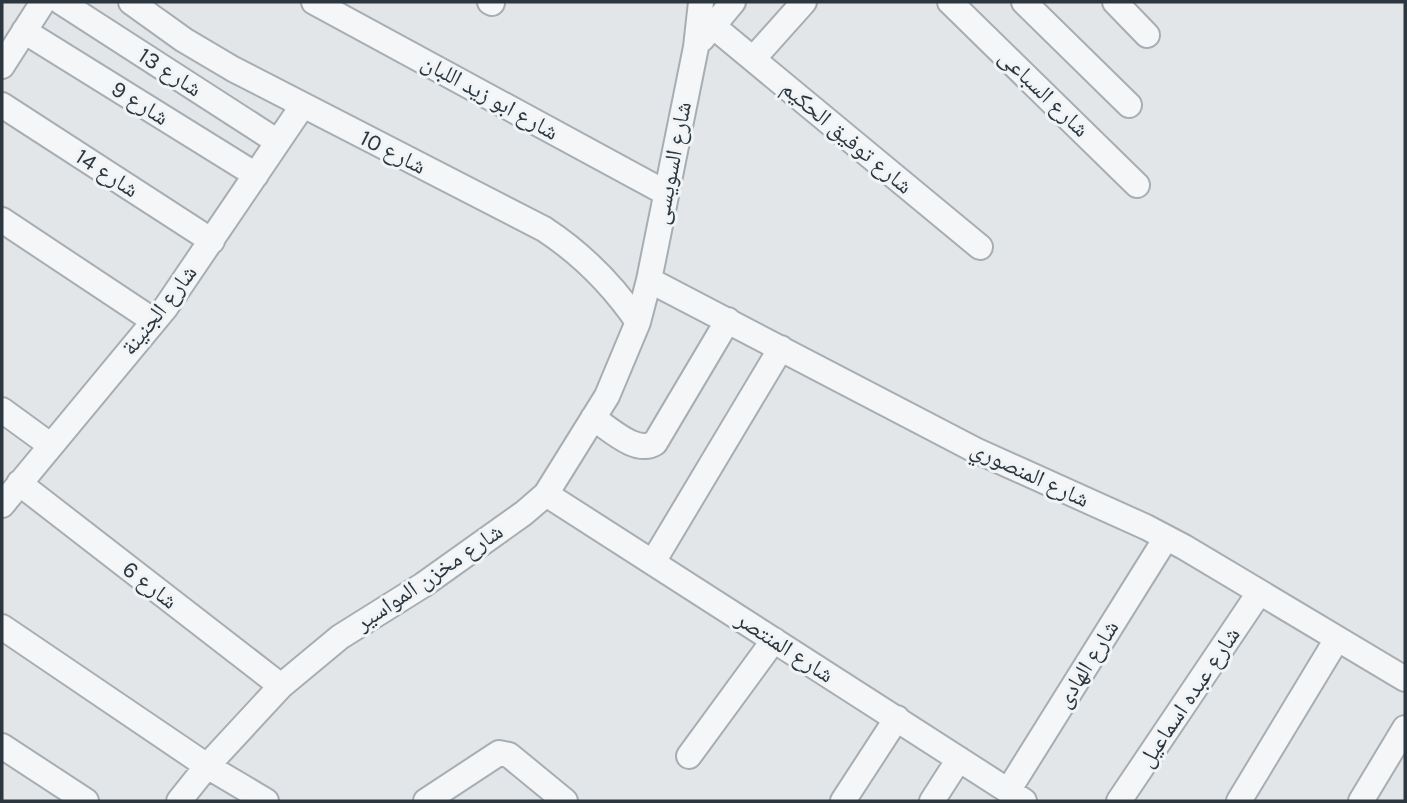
<svg xmlns="http://www.w3.org/2000/svg" width="1407" height="803" viewBox="0 0 1407 803" font-family="Karla,'Noto Naskh Arabic',sans-serif">
<style>
.lines{fill:none;stroke-linecap:round;stroke-linejoin:round}
.street-casing{stroke:#a7aeb3;stroke-width:28}
.street{stroke:#f4f6f7;stroke-width:24}
.labels{text-anchor:middle;dominant-baseline:central;stroke-width:6;stroke-linejoin:round;paint-order:stroke}
.street-label{font-size:23px;fill:#2b363f;stroke:#f1f4f6}
</style>
<rect width="100%" height="100%" fill="#e2e6e9"/>
<g class="lines">
<defs>
<path id="street" d="M61 2 278 142
M131 2 184 40 233 69 544 229C582 254 612 284 638 322
M314 2 666 193
M490 2 492 3
M950 2 1137 185
M1024 2 1129 105
M1115 2 1147 35
M713 26 980 247
M24 31 256 175
M702 39 733 2
M753 59 804 2
M2 66 43 2
M2 105 212 241
M2 220 154 321
M649 280 975 450 1146 527 1184 547 1405 679
M2 410 50 445
M593 418C609 428 636 455 655 443L728 320
M19 483 281 686
M546 494 1024 801
M2 505 166 307 303 105
M653 562 781 348
M2 627 207 766 266 801
M2 746 86 801
M689 756 774 640
M1008 791 1166 538
M179 801 207 766 281 686 340 637 423 585 524 513 546 494 607 396 638 322 649 280 696 47 701 2
M426 801 499 753 509 755 565 801
M843 801 897 718
M932 801 959 759
M1119 801 1259 593
M1239 801 1337 639
M1361 801 1405 728"/>
</defs>
<use href="#street" class="street-casing"/>
<use href="#street" class="street"/>
</g>
<g class="labels">
<g class="street-label">
<text transform="translate(170 72) rotate(33)">شارع 13</text>
<text transform="translate(1044 93) rotate(44)">شارع السباعى</text>
<text transform="translate(490 97) rotate(29)">شارع ابو زيد اللبان</text>
<text transform="translate(140 103) rotate(32)">شارع 9</text>
<text transform="translate(847 137) rotate(40)">شارع توفيق الحكيم</text>
<text transform="translate(393 152) rotate(27)">شارع 10</text>
<text transform="translate(672 163) rotate(-79)">شارع السويسى</text>
<text transform="translate(107 173) rotate(33)">شارع 14</text>
<text transform="translate(159 310) rotate(-52)">شارع الجنينة</text>
<text transform="translate(1030 474) rotate(25)">شارع المنصوري</text>
<text transform="translate(429 577) rotate(-34)">شارع مخزن المواسير</text>
<text transform="translate(150 585) rotate(38)">شارع 6</text>
<text transform="translate(785 647) rotate(33)">شارع المنتصر</text>
<text transform="translate(1087 664) rotate(-58)">شارع الهادى</text>
<text transform="translate(1189 697) rotate(-56)">شارع عبده اسماعيل</text>
</g>
</g>
<rect width="1407" height="803" fill="none" stroke="#2b363f" stroke-width="7"/>
</svg>
